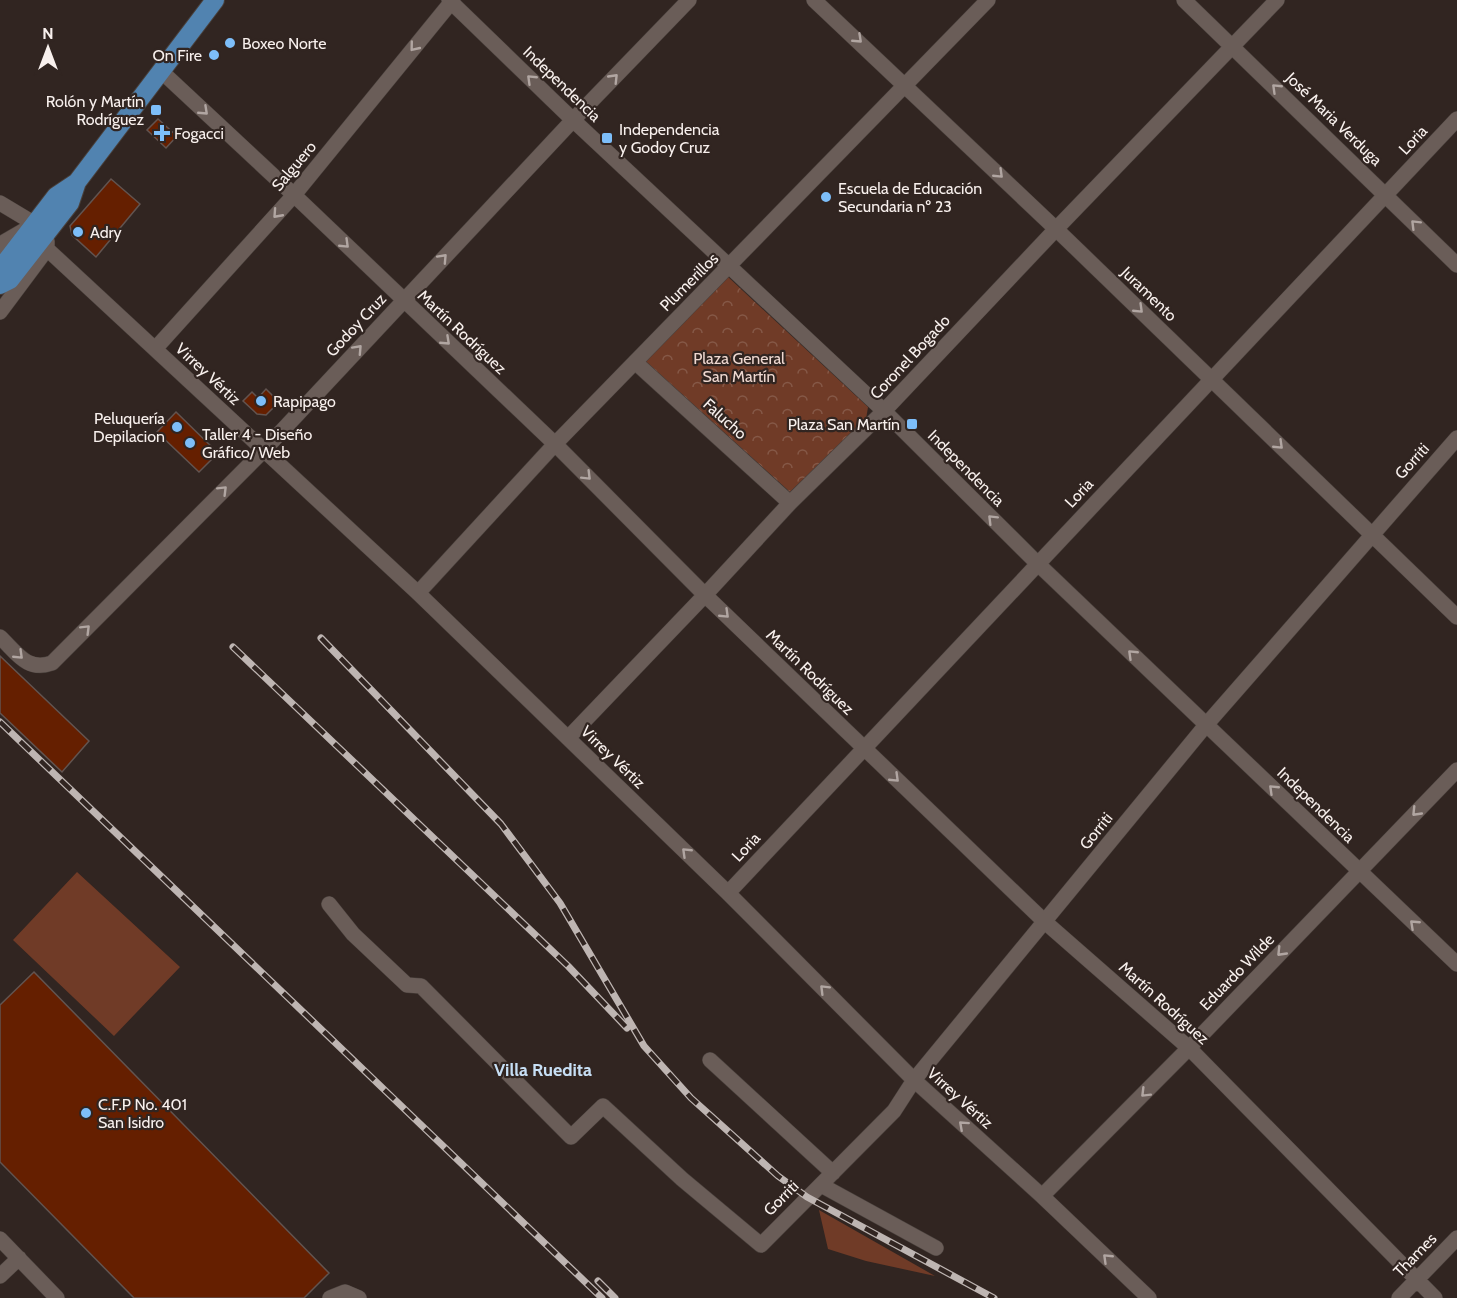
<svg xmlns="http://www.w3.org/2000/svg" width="1457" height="1298" viewBox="0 0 1457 1298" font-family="Cabin,sans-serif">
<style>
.grass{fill:#703b27}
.forest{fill:url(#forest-crowns)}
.building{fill:#651f00;stroke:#625450;stroke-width:1.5}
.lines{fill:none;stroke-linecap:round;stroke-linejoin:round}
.minor-casing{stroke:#49403c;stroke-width:16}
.major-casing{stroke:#49403c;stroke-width:20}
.minor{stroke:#6a5d58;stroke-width:15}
.major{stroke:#5183b0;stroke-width:18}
.rail-casing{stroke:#beb5b2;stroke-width:7}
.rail{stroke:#312521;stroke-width:4.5;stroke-dasharray:14;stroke-linecap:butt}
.oneway{stroke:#b1a6a2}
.poi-dot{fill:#7dbef9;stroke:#312521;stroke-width:2}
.labels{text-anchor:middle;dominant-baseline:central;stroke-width:4.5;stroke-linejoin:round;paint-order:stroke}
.poi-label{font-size:16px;fill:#f8f0ed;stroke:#312521;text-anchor:start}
.street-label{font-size:16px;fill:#f8f0ed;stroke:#312521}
.park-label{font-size:16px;fill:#efd8d0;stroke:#312521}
.neighbourhood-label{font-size:18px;font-weight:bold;fill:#c7dff5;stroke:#312521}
</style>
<defs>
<pattern id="forest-crowns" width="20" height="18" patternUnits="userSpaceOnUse" patternTransform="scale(1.5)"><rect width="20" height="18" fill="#703b27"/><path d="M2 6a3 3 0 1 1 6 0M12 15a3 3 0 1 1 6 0" fill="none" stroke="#855847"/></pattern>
</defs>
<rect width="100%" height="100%" fill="#312521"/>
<path class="grass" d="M77 872 180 967 114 1036 13 940Z
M819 1210 935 1276 866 1261 828 1249Z"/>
<path class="forest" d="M727 276 868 407 866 419 790 492 644 360Z"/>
<path class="building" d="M158 119 177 136 166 148 147 130Z
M111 179 140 204 96 257 72 235 70 226Z
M266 389 279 402 266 415 257 414 243 401 252 392 258 398Z
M176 412 218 453 199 472 157 432Z
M0 656 89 741 62 772 0 713Z
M34 972 329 1273 304 1298H134L0 1162V1005Z"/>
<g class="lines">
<defs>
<path id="minor" d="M449 0 573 120 884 411 1038 564 1457 964
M814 0 1056 229 1457 617
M1184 0 1457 265
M161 71 294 195 555 444 705 595 1045 922 1189 1048 1435 1298
M0 203 35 224 4 242 0 248
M47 249 418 593 728 893 914 1080 1042 1196 1149 1298
M0 312 47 249V241
M155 349 294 195 453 0
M635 362 790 503
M418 593 555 444 988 0
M0 637C17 653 27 672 52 663L264 450 573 120 689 0
M568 738 705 595 790 503 884 411 1056 229 1277 0
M728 893 1457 119
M329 904 353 934 407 985 421 986 571 1137 603 1106 682 1179 761 1245 894 1111 914 1080 1206 725 1457 438
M710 1060 833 1173
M821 1185 936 1248
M1042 1196 1189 1048 1457 770
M0 1239 57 1298
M0 1276 19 1258
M330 1298 345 1292 359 1298
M1399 1298 1457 1238"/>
<path id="major" d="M0 269 56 196 77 182
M0 285 10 280 70 203 77 182 215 0"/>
</defs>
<use href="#minor" class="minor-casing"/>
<use href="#major" class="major-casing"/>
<use href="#minor" class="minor"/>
<use href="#major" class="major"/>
<defs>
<path id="rail" d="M321 638 501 824 560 903 644 1046 691 1098 778 1176 807 1197 994 1298
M233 647 568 966 627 1028
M0 722 602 1298
M598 1281 615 1298"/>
</defs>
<use href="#rail" class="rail-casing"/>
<use href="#rail" class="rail"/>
</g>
<defs><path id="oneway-chevron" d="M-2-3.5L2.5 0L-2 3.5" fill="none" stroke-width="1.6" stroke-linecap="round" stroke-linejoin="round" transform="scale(1.5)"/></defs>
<g class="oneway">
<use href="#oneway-chevron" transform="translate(858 39) rotate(43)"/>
<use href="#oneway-chevron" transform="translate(414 47) rotate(129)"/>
<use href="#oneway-chevron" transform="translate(614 78) rotate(-46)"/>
<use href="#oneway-chevron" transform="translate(531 79) rotate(-136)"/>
<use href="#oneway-chevron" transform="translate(1276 88) rotate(-136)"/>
<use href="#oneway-chevron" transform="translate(204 111) rotate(43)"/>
<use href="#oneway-chevron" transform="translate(999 174) rotate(44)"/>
<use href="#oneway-chevron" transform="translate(277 214) rotate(132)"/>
<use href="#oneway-chevron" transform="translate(1415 224) rotate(-135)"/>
<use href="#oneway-chevron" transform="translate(345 244) rotate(44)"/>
<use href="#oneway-chevron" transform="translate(443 258) rotate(-47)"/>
<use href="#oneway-chevron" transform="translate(1139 309) rotate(44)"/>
<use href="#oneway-chevron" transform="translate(446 341) rotate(43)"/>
<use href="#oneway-chevron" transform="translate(358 349) rotate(-47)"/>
<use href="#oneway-chevron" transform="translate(1279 445) rotate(44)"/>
<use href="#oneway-chevron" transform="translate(587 476) rotate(45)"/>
<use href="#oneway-chevron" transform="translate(223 490) rotate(-45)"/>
<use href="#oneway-chevron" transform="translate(992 519) rotate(-135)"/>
<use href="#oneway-chevron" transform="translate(725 614) rotate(44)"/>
<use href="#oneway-chevron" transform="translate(86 629) rotate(-45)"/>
<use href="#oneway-chevron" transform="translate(1132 654) rotate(-136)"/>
<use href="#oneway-chevron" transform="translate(19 655) rotate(44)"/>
<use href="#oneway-chevron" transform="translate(895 778) rotate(44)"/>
<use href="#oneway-chevron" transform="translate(1273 789) rotate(-136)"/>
<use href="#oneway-chevron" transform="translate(1416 812) rotate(134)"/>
<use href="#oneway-chevron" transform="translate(686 852) rotate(-136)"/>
<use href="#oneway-chevron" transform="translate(1414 924) rotate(-137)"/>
<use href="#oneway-chevron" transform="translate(1281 952) rotate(134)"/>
<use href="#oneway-chevron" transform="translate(824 989) rotate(-135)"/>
<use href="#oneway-chevron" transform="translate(1145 1093) rotate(135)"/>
<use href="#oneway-chevron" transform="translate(963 1125) rotate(-138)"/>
<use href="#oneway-chevron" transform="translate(1107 1258) rotate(-136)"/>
</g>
<g class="poi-dot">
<circle cx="230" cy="43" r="6"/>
<circle cx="214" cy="55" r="6"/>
<rect x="150" y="104" width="12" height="12" rx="3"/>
<path d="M159 124h6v6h6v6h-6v6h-6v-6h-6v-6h6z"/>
<rect x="601" y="132" width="12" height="12" rx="3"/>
<circle cx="826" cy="197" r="6"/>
<circle cx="78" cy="232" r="6"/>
<circle cx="261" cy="401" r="6"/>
<rect x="906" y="418" width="12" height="12" rx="3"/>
<circle cx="177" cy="427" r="6"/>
<circle cx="190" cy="443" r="6"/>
<circle cx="86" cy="1113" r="6"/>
</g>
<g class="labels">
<g class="poi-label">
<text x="242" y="43">Boxeo Norte</text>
<text x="202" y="55" text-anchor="end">On Fire</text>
<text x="144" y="101" text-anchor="end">Rolón y Martín<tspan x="144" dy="18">Rodríguez</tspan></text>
<text x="619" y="129">Independencia<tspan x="619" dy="18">y Godoy Cruz</tspan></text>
<text x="174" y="133">Fogacci</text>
<text x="838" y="188">Escuela de Educación<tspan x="838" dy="18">Secundaria nº 23</tspan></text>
<text x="90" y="232">Adry</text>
<text x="273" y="401">Rapipago</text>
<text x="165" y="418" text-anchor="end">Peluquería<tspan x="165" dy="18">Depilacion</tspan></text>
<text x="900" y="424" text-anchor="end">Plaza San Martín</text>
<text x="202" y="434">Taller 4 - Diseño<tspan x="202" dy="18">Gráfico/ Web</tspan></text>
<text x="98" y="1104">C.F.P No. 401<tspan x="98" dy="18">San Isidro</tspan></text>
</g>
<g class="street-label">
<text transform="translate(562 84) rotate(44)">Independencia</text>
<text transform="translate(1334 119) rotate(44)">José Maria Verduga</text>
<text transform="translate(1413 140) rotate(-47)">Loria</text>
<text transform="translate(294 166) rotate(-50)">Salguero</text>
<text transform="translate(689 282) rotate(-45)">Plumerillos</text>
<text transform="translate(1149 294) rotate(44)">Juramento</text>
<text transform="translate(356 325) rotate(-47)">Godoy Cruz</text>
<text transform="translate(462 332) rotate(43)">Martín Rodríguez</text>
<text transform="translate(910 357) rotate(-47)">Coronel Bogado</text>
<text transform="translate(208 374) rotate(43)">Virrey Vértiz</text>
<text transform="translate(725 419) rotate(42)">Falucho</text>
<text transform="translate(1412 461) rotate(-48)">Gorriti</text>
<text transform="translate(966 468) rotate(45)">Independencia</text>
<text transform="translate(1079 493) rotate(-47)">Loria</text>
<text transform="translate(810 672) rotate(44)">Martín Rodríguez</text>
<text transform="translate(613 757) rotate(44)">Virrey Vértiz</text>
<text transform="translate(1316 805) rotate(44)">Independencia</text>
<text transform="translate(1096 831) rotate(-51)">Gorriti</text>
<text transform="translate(746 847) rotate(-47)">Loria</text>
<text transform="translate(1237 972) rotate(-46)">Eduardo Wilde</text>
<text transform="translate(1164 1003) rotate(42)">Martín Rodríguez</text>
<text transform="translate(960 1098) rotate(42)">Virrey Vértiz</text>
<text transform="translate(781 1198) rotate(-45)">Gorriti</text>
<text transform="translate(1415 1255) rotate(-46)">Thames</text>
</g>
<g class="park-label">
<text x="739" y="358">Plaza General<tspan x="739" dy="18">San Martín</tspan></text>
</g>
<g class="neighbourhood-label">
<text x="543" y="1070">Villa Ruedita</text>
</g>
</g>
<g transform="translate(48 48)" stroke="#312521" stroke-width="4.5" paint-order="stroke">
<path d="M0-4.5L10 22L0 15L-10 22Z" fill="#f8f0ed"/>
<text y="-9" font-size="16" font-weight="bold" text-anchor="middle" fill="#f8f0ed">N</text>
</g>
</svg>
